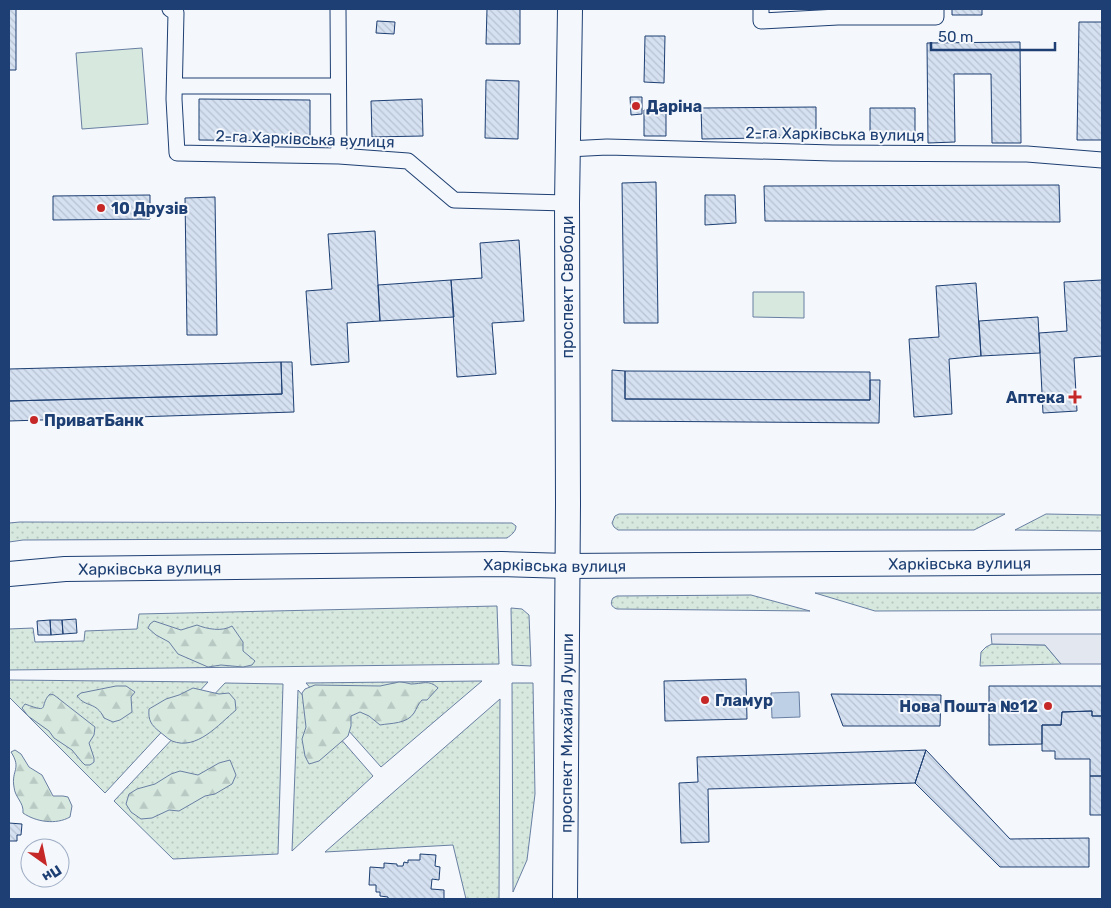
<svg xmlns="http://www.w3.org/2000/svg" width="1111" height="908" viewBox="0 0 1111 908" font-family="Rubik,sans-serif">
<style>
.grass{fill:url(#grass-dots);stroke:#687fa3}
.forest{fill:url(#forest-firs);stroke:#687fa3}
.pitch{fill:#d7e8df;stroke:#687fa3}
.parking{fill:#e3e8f0;stroke:#687fa3}
.water{fill:#bed0e5;stroke:#687fa3}
.building{fill:url(#building-back-hatch);stroke:#1d3f73}
.lines{fill:none;stroke-linecap:round;stroke-linejoin:round}
.minor-casing{stroke:#1d3f73;stroke-width:17}
.primary-casing{stroke:#1d3f73;stroke-width:26}
.minor{stroke:#f4f7fb;stroke-width:15}
.primary{stroke:#f4f7fb;stroke-width:24}
.poi-dot{fill:#c62828;stroke:#f4f7fb;stroke-width:2}
.labels{text-anchor:middle;dominant-baseline:central;stroke-width:4;stroke-linejoin:round;paint-order:stroke}
.poi-label{font-size:16px;font-weight:bold;fill:#1d3f73;stroke:#f4f7fb;text-anchor:start}
.street-label{font-size:16px;fill:#1d3f73;stroke:#f4f7fb}
</style>
<defs>
<pattern id="grass-dots" width="8" height="8" patternUnits="userSpaceOnUse" patternTransform="scale(1.25)"><rect width="8" height="8" fill="#d7e8df"/><path d="M2 2h.1M6 6h.1" fill="none" stroke="#b8c8c3" stroke-width="1.8" stroke-linecap="round"/></pattern>
<pattern id="forest-firs" width="22" height="20" patternUnits="userSpaceOnUse" patternTransform="scale(1.25)"><rect width="22" height="20" fill="#d7e8df"/><path d="M5 1l3.5 6h-7zM16 11l3.5 6h-7z" fill="#b8c8c3"/></pattern>
<pattern id="building-back-hatch" width="6" height="6" patternUnits="userSpaceOnUse" patternTransform="scale(1.25)"><rect width="6" height="6" fill="#d5e0f0"/><path d="M-1 5l2 2M0 0l6 6M5-1l2 2" fill="none" stroke="#b6c1d1"/></pattern>
</defs>
<rect width="100%" height="100%" fill="#f4f7fb"/>
<path class="grass" d="M619 514H1005L974 530H618L614 527 612 523 615 516Z
M1046 514 1102 515V531L1015 530Z
M20 522 512 523 516 526C516 532 511 535 507 538L23 540 9 542V523Z
M815 593H1102V610L875 611Z
M751 595 810 611 617 609C611 607 610 603 613 598L617 596Z
M497 606 499 664 9 670V629L33 628 35 642 84 641 85 631 137 629 139 614Z
M511 608 522 609 529 615 531 666 512 665Z
M992 644 1045 645 1061 664 980 666 981 652 986 647Z
M9 680 208 682 105 793 9 697Z
M482 681 381 767 306 683Z
M225 683 283 684 278 854 173 859 114 801Z
M512 683H533L535 794 527 860 513 892Z
M298 690 373 776 292 851Z
M500 699 499 899H466L453 845 325 852Z"/>
<path class="forest" d="M154 621 181 630 197 625C207 629 222 632 232 626L243 642V651L255 661 252 665 243 667 221 665 208 667 178 654 169 642 156 635 148 628 150 624Z
M399 682C403 682 407 683 411 684 422 684 429 679 438 688L427 700H422C418 704 417 708 414 713 407 724 391 723 380 725L369 716 360 712 351 716V726L348 736 319 761 309 764 305 756 302 739 306 727 302 693 305 689 315 685 380 686Z
M116 686H126L135 692 131 697 132 712 120 720 113 722 104 718C96 701 86 708 77 696L81 693Z
M193 688 219 694 229 693 235 700 236 710C219 724 197 751 172 741 168 739 164 735 160 732 151 725 148 720 149 709L166 699 179 695Z
M50 694 54 695 95 727 94 735 89 743 94 758V762L90 765H85L81 761 72 750 54 738 49 731 28 716 22 708 25 704C52 714 38 706 50 694Z
M15 750 21 754 29 767 42 775 53 796H63L68 797 72 806 70 817C56 825 36 822 23 813 24 802 15 798 14 787 11 770 22 769 11 752Z
M230 760 236 775 232 784 215 794 205 796 179 811 169 810 152 818 141 819 131 812 126 804 129 794 137 789 155 784 171 774 180 771 198 775 219 763Z"/>
<path class="pitch" d="M142 48 148 124 82 129 76 53Z
M753 292H804V318L753 317Z"/>
<path class="parking" d="M991 634H1102V664H1061L1045 645 992 644Z"/>
<path class="water" d="M799 692 800 717 772 718 771 693Z"/>
<path class="building" d="M9 9H16V70H9Z
M487 9H520V44H486Z
M952 9H982V15H952Z
M377 21 395 22 394 34 376 33Z
M1079 22H1102V140H1077Z
M645 36H665L664 83 644 82Z
M1020 42 1021 143H992L991 74H954L955 142 928 143 927 43Z
M486 80 519 81 518 139 485 138Z
M630 97H642V114L631 115Z
M199 99 310 100V141L199 140Z
M422 99 423 136 372 137 371 101Z
M816 107V137L702 139 701 108Z
M870 108H915V138L870 137Z
M644 110H666V136H644Z
M656 182 658 323H624L622 183Z
M1059 185 1060 222 765 221 764 186Z
M150 195V219L53 220V196Z
M705 195H735L736 223 705 225Z
M215 197 217 335H187L185 198Z
M375 231 380 321 347 323 349 362 311 365 306 291 332 289 328 234Z
M519 240 524 321 492 323 496 374 457 377 451 280 482 278 480 243Z
M451 280 454 317 380 321 378 285Z
M1102 280V356L1074 358 1077 411 1043 413 1039 333 1067 331 1064 282Z
M976 283 981 356 949 359 952 414 914 417 909 339 939 337 936 286Z
M1038 317 1040 353 981 356 979 321Z
M281 362 282 394 9 401V369Z
M281 362H292L294 412 9 421V401L282 394Z
M612 370 625 371V399L870 400V380H880L879 423 612 421Z
M625 371 870 372V400L625 399Z
M76 619 77 633 63 634 62 620Z
M50 620 51 635H38L37 621Z
M50 620H62L63 634 51 635Z
M746 679 747 719 665 721 664 681Z
M989 686H1102V716H1092V711L1062 712 1061 725H1042V744L989 745Z
M831 694 941 695 940 726H843Z
M1092 711V716H1102V776H1090V759H1055V751H1042V725H1061L1062 712Z
M926 750 915 783 708 789 709 842 681 843 679 783 698 782 697 757Z
M926 750 1010 839 1089 838V867H1000L915 783Z
M1090 776H1102V815H1090Z
M9 823 22 824 21 835H17V841H9Z
M420 854 436 855 435 866 440 867 439 880 432 879 431 889 444 890V899H388V897L380 896V892H376V885H369L370 867 384 868V863L397 864V866H403L404 862 408 863V860H420Z"/>
<g class="lines">
<defs>
<path id="minor" d="M170 9 176 13 174 99 177 153 339 156 408 161 454 200 567 203
M338 9 339 156
M761 9V21L838 17H936V9
M175 86H338
M568 149 607 147 833 153 1027 154 1102 160"/>
<g id="primary">
<path id="s1" d="M9 574 65 569 502 564 567 566 1102 562"/>
<path id="s2" d="M565 899 568 504 567 203 570 9"/>
</g>
</defs>
<use href="#minor" class="minor-casing"/>
<use href="#primary" class="primary-casing"/>
<use href="#minor" class="minor"/>
<use href="#primary" class="primary"/>
</g>
<g class="poi-dot">
<circle cx="636" cy="106" r="5"/>
<circle cx="101" cy="208" r="5"/>
<path d="M1072.5 389.5h5v5h5v5h-5v5h-5v-5h-5v-5h5z"/>
<circle cx="34" cy="420" r="5"/>
<circle cx="705" cy="700" r="5"/>
<circle cx="1048" cy="706" r="5"/>
</g>
<g class="labels">
<g class="poi-label">
<text x="646" y="106">Даріна</text>
<text x="111" y="208">10 Друзів</text>
<text x="1065" y="397" text-anchor="end">Аптека</text>
<text x="44" y="420">ПриватБанк</text>
<text x="715" y="700">Гламур</text>
<text x="1038" y="706" text-anchor="end">Нова Пошта №12</text>
</g>
<g class="street-label">
<text transform="translate(835 134) rotate(1)">2-га Харківська вулиця</text>
<text transform="translate(305 139) rotate(2)">2-га Харківська вулиця</text>
<text transform="translate(567 287) rotate(-90)">проспект Свободи</text>
<text stroke="none"><textPath href="#s1" startOffset="951">Харківська вулиця</textPath></text>
<text stroke="none"><textPath href="#s1" startOffset="546">Харківська вулиця</textPath></text>
<text stroke="none"><textPath href="#s1" startOffset="141">Харківська вулиця</textPath></text>
<text stroke="none"><textPath href="#s2" startOffset="166">проспект Михайла Лушпи</textPath></text>
</g>
</g>
<rect width="1111" height="908" fill="none" stroke="#1d3f73" stroke-width="20"/>
<g transform="translate(45 863) rotate(147)"><circle r="24" fill="#f4f7fb" stroke="#9eadc5"/>
<path d="M0-4L9 19L0 12L-9 19Z" fill="#c62828"/>
<text y="-8" font-size="14" font-weight="bold" text-anchor="middle" fill="#1d3f73">Пн</text>
</g>
<path d="M931 42v8h124v-8" fill="none" stroke="#1d3f73" stroke-width="2.5"/>
<text x="938" y="42" font-size="15" fill="#1d3f73" stroke="#f4f7fb" stroke-width="4" paint-order="stroke">50 m</text>
</svg>
